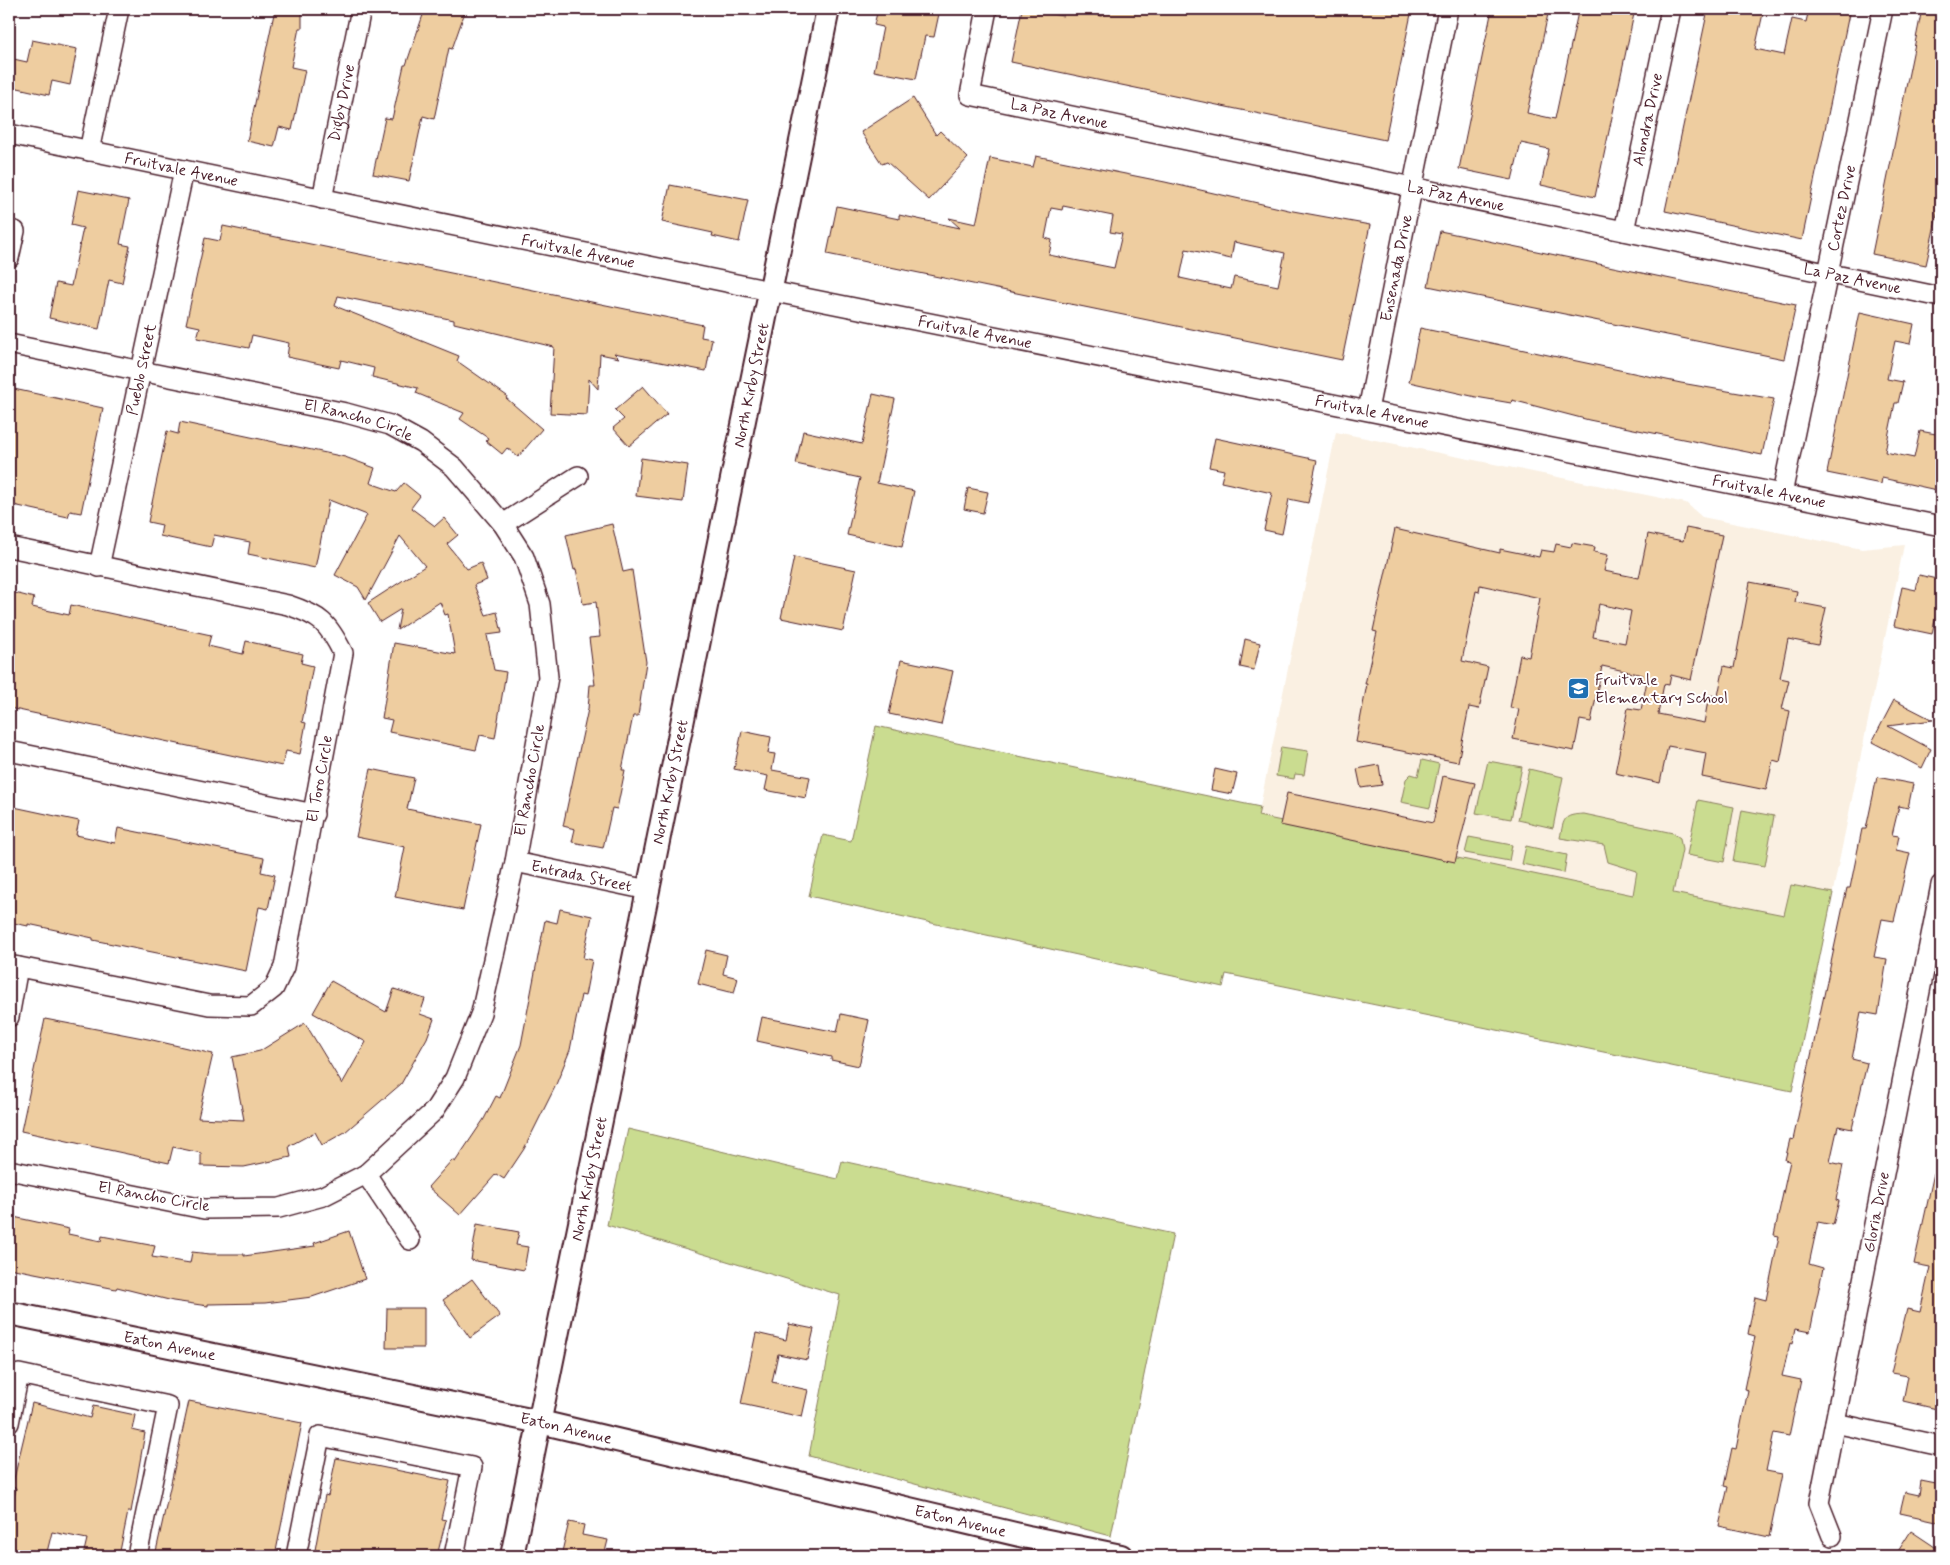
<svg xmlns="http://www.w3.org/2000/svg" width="1950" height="1565" viewBox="0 0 1950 1565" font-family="Mynerve,sans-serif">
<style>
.built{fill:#faf0e2}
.green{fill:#cadc90;stroke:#8a7e5e}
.building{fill:#eecda0;stroke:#4a1f2b;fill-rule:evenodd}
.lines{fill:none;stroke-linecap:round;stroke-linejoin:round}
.minor-casing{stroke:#4a1f2b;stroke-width:22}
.tertiary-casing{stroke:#4a1f2b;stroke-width:26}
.minor{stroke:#fff;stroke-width:19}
.tertiary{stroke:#fff;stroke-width:22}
.labels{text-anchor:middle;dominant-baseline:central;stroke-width:4;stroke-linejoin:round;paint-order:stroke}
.street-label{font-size:16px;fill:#4a1f2b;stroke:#fff}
.poi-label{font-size:16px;fill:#4a1f2b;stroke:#fff;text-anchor:start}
</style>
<rect width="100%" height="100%" fill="#fff"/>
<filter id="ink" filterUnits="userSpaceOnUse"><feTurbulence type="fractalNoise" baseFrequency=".02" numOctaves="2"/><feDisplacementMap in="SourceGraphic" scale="10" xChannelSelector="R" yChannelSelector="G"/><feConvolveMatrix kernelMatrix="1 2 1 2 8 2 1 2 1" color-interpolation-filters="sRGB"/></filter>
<g filter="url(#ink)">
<path class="built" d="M1336 432 1686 503 1702 517 1862 549 1904 545 1792 1091 1226 974Z"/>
<path class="green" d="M876 726 1260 807 1258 816 1633 895 1637 871 1608 862 1604 845 1560 838C1564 818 1563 815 1584 814L1673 833 1680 838 1682 850 1673 893 1784 915 1791 885 1833 893 1792 1091 1226 974 1223 987 809 896 823 835 851 841Z
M1281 747 1308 751 1304 775 1295 774 1294 779 1276 776Z
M1422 760 1439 764 1430 808 1401 802 1406 779 1411 774 1418 776Z
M1488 761 1522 767 1511 819 1476 813Z
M1529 769 1563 777 1553 828 1518 820Z
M1698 800 1734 807 1724 862 1687 855Z
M1742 810 1774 816 1765 866 1733 861Z
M1469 837 1512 845 1509 861 1465 853Z
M1526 846 1567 855 1564 873 1522 864Z
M628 1129 838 1179 842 1161 1173 1234 1111 1536 809 1456 840 1295 607 1225Z"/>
<path class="building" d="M275 9H302V28H299L291 67 305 70 292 130 279 127 274 147 247 141Z
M425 9H466L452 49 449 48 434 119 423 116 409 181 373 174 385 118 392 119 404 65H406Z
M878 9H940L934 37 925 36 916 79 874 71 883 27 874 25Z
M1022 9 1063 16 1066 9 1102 16 1103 9H1412L1385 140 1011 62Z
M1492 9H1549L1527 113 1555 119 1578 12 1591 14 1592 9H1635L1595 197 1541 185 1549 149 1521 143 1512 180 1459 169Z
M1708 9H1764L1755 49 1784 55 1792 19 1806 22 1809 9H1850L1802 240 1665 211Z
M1922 9 1941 13V197L1926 265 1872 254Z
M32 40 77 49 70 85 52 81 49 95 9 86V58L27 62Z
M913 98 936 135 940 131 968 158 929 200 887 162 882 164 861 132Z
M1036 156 1165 182 1293 211 1370 225 1342 360 827 254 837 206 899 219V215L960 228 949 218 976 224 990 158 1033 167ZM1063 206 1113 216 1110 232 1122 234 1114 268 1049 255 1052 240 1045 238 1051 208 1062 210ZM1234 242 1285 253 1278 286 1234 277 1231 289 1180 278 1186 249 1231 259Z
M670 185 748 200 739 242 712 236 713 233 662 222Z
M78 190 129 200 120 244 130 246 122 283 109 280 99 329 49 318 56 283 71 286 83 228 71 225Z
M223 226 703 325 701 337 712 339 706 371 614 353 619 358 600 354 598 389 589 379 587 415 550 413 554 347 454 323V320L338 296 335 306 459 356 457 361 507 396 506 398 542 429 518 457 507 448 502 454 486 441 488 438 460 419 464 413 416 393 418 388 372 377 374 368 341 360 339 368 287 357 289 343 252 335 249 348 197 338 200 327 186 324 205 238 220 241Z
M1440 231 1796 305 1784 359 1428 286Z
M1860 312 1914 324 1910 344 1895 341 1887 379 1903 382 1898 403H1895L1885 452 1914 458 1920 431 1941 435V491L1882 478 1881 484 1827 473Z
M1420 328 1681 383 1774 399 1762 455 1589 420 1512 400 1511 403 1476 397 1409 382Z
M643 386 667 414 629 446 613 428 624 419 615 410Z
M9 388 103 408 81 513 70 511 68 517 9 504Z
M873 394 895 399 877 483 914 491 902 547 847 535 860 478 796 464 803 431 862 444Z
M180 422 345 457 375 468 370 483 396 492 404 483 420 496 411 508 435 526 444 518 458 535 447 544 467 569 481 563 487 580 474 585 486 615 497 612 502 633 487 635 494 670 506 672 495 738 480 735 476 750 389 732 392 720 382 718 394 643 455 654 448 614 445 615 440 602 397 630 401 609 380 622 368 603 425 566 400 536 366 600 358 587 335 575 367 515 329 500 315 568 248 554 250 542 214 535 211 547 160 536 162 525 148 522 167 431 178 434Z
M1215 438 1317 460 1308 503 1289 499 1282 534 1264 530 1272 493 1221 482 1224 470 1209 467Z
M641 458 688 465 683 502 636 496Z
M968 488 988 492 983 513 964 509Z
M612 524 623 572 632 570 646 662 638 716H633L622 770H625L617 809 612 808 603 848 572 842 575 829 563 826 588 709 590 685H595L589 638 600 637 596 602 583 604 576 569 574 570 566 535Z
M1686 528 1722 535 1691 680 1671 675 1669 685 1664 684 1658 714 1704 723 1709 695 1718 696 1724 666 1734 668 1750 582 1797 591 1795 602 1826 608 1818 645 1788 639 1780 678 1789 680 1782 709 1790 711 1780 762 1773 760 1766 790 1702 777 1706 753 1668 746 1660 783 1615 773 1628 708 1641 710 1647 681 1642 680 1643 675 1602 666 1591 722 1580 720 1574 751 1513 739 1519 709 1510 708 1520 655 1529 657 1540 598 1480 585 1479 592 1476 591 1462 661 1488 667 1479 709 1469 707 1458 762 1356 742 1367 684H1365L1377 632 1373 631 1395 529 1500 553V549L1539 557 1541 550 1554 552 1556 544 1571 547 1572 543 1595 547 1594 552 1608 555 1604 571 1639 578 1648 534 1683 541ZM1599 604 1631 611 1625 643 1593 637Z
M794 557 856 570 843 631 781 618Z
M1919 575 1941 580V592L1932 634 1894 626 1902 587 1916 590Z
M11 592 34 598 32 607 69 615 71 605 211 635 208 646 243 654 246 641 303 654 301 663 313 666 302 722 306 723 300 754 286 751 282 766 9 708Z
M1245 639 1260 643 1254 670 1240 667Z
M901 660 953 671 941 725 889 714Z
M1894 700 1933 720 1888 726 1931 749 1922 768 1872 742Z
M742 731 771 737 768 753 775 754 772 770 810 777 806 798 765 790 768 776 734 769Z
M1379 765 1382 785 1361 788 1357 769Z
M371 769 414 778 407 809 481 824 463 910 395 897 405 847 356 837Z
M1215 769 1237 774 1232 794 1211 790Z
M1443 776 1475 783 1455 862 1280 825 1287 793 1433 823Z
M1877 777 1913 784 1908 808 1899 806 1892 835 1899 836 1896 850 1910 853 1894 921 1882 919 1874 957 1887 959 1878 1015 1861 1012 1852 1059 1867 1063 1852 1129 1838 1126 1830 1162 1843 1165 1836 1200 1839 1201 1833 1225 1818 1222 1809 1264 1823 1268 1810 1332 1795 1329 1792 1344 1790 1343 1782 1376 1801 1380 1789 1436 1774 1433 1766 1471 1782 1474 1769 1537 1719 1526 1728 1487 1724 1486 1732 1448 1736 1449 1748 1390 1744 1389 1755 1336 1748 1334 1755 1297 1766 1300 1779 1236 1774 1235 1790 1161 1785 1160 1790 1139 1793 1140 1847 888H1850L1862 829H1866Z
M14 807 79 821 76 835 115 843 118 828 264 858 261 872 275 875 268 909 259 907 246 971 93 940V938L28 924V926L9 922V831Z
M560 909 592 916 583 958 592 960 585 996 581 995 570 1050 555 1087 524 1149 504 1179 496 1174 460 1215 428 1187 452 1160 455 1162 484 1119 496 1096 500 1098 521 1045 545 920 557 923Z
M706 950 727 955 723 974 738 978 734 993 698 984Z
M331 981 386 1012 394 989 425 999 420 1014 434 1019 427 1038 401 1084 345 1132 322 1145 315 1132 289 1146 291 1157 244 1167 201 1166V1153L173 1147 169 1163 21 1131 45 1019 148 1039 213 1054 198 1118 244 1120 232 1057 260 1051 305 1023 342 1084 366 1042 313 1013Z
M841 1014 869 1020 859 1066 831 1060V1057L757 1041 762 1017 837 1032Z
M1934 1173 1941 1174V1410L1903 1401 1908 1376 1891 1373 1907 1309 1920 1312 1930 1267 1914 1264Z
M9 1216 69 1229 68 1234 101 1241 102 1236 155 1246 152 1257 190 1263 192 1252 210 1254H244V1256L315 1246 314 1243 349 1231 365 1279 312 1297 265 1303 208 1304V1306L173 1301 117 1287 116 1289 9 1268Z
M477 1224 519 1232 516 1245 528 1247 524 1270 471 1260Z
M472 1279 500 1316 470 1338 443 1300Z
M387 1308H424V1348H386Z
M789 1324 814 1329 807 1360 778 1354 772 1382 808 1390 802 1417 741 1404 756 1333 786 1340Z
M189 1401 302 1423 275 1556H155Z
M32 1403 90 1418 93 1406 135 1415 132 1430 145 1433 131 1512H128L119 1556H83L87 1539 52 1532 46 1556H9V1523L16 1488 12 1487Z
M336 1458 450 1481 441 1519 446 1520 437 1556H343L315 1550 325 1495 328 1496Z
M1921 1481 1941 1485V1522L1900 1513 1905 1492 1919 1495Z
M569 1522 584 1525 582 1535 608 1540 604 1556H561Z
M1911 1531 1941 1551V1556H1895Z"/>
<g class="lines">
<defs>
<g id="minor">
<path id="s1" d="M987 9 970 95 1941 297"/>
<path id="s2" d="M9 134 770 291 1941 526"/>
<path d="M89 151 119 9"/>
<path id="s3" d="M322 199 361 9"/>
<path id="s4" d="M1624 231 1671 9"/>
<path d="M9 258 15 231"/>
<path id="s5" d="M9 344 346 413 390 425 421 442 454 467 503 524 524 557 540 604 548 677 515 862 481 1013 455 1078 434 1111 366 1174 323 1196 279 1208 204 1209 9 1170"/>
<path id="s6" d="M1368 410 1448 9"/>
<path id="s7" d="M1782 494 1883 9"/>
<path d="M503 524 578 476"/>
<path d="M9 547 288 605C321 616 328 623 343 653L284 967 274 988 251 1006 209 1005 9 965"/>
<path id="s8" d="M99 567 184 170"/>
<path d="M9 751 314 814"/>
<path id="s9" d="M515 862 648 890"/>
<path d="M9 1017 18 967"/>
<path d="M366 1174 410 1240"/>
<path d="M9 1423 19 1374 168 1406 137 1556"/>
<path d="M1835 1423 1941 1446"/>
<path id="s10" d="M1832 1536 1819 1503 1941 885"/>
<path d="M296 1556 320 1436 472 1467 454 1556"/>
</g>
<g id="tertiary">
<path id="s11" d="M9 1313 540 1422 1028 1537 1121 1556"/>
<path id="s12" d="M512 1556 828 9"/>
</g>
</defs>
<use href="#minor" class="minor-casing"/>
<use href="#tertiary" class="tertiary-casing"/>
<use href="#minor" class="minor"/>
<use href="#tertiary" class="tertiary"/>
</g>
</g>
<defs>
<symbol id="school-square" viewBox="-11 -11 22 22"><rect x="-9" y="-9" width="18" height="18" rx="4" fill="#1f6fb2" stroke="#fff"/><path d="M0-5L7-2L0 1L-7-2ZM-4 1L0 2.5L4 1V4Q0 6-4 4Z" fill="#fff"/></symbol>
</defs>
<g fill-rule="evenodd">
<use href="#school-square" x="1566" y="676" width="25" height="25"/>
</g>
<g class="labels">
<g class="street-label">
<text stroke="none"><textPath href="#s3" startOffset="98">Digby Drive</textPath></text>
<text stroke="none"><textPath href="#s1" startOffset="179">La Paz Avenue</textPath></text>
<text stroke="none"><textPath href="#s4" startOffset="114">Alondra Drive</textPath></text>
<text stroke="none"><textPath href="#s2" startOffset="176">Fruitvale Avenue</textPath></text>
<text stroke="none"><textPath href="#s1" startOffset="584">La Paz Avenue</textPath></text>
<text stroke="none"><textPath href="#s7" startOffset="292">Cortez Drive</textPath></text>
<text stroke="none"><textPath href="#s2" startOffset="581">Fruitvale Avenue</textPath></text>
<text stroke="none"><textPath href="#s6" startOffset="145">Ensenada Drive</textPath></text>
<text stroke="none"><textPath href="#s1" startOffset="989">La Paz Avenue</textPath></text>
<text stroke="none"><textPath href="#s2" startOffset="986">Fruitvale Avenue</textPath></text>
<text stroke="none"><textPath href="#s8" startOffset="202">Pueblo Street</textPath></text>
<text stroke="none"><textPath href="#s12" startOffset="1195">North Kirby Street</textPath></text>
<text stroke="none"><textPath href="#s2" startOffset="1391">Fruitvale Avenue</textPath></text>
<text stroke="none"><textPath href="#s5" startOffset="358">El Rancho Circle</textPath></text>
<text stroke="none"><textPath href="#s2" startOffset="1796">Fruitvale Avenue</textPath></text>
<text transform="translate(320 779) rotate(-80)">El Toro Circle</text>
<text transform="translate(530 780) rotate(-80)">El Rancho Circle</text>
<text stroke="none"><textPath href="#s12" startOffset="790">North Kirby Street</textPath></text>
<text stroke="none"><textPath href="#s9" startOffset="68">Entrada Street</textPath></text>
<text stroke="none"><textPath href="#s12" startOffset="385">North Kirby Street</textPath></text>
<text transform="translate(154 1197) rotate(10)">El Rancho Circle</text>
<text stroke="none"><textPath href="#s10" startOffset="332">Gloria Drive</textPath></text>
<text stroke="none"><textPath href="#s11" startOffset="164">Eaton Avenue</textPath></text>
<text stroke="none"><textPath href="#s11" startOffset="569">Eaton Avenue</textPath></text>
<text stroke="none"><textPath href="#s11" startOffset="974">Eaton Avenue</textPath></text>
</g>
<g class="poi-label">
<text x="1595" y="680">Fruitvale<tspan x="1595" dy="18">Elementary School</tspan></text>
</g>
</g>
<rect width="1950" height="1565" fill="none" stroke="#fff" stroke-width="30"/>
<rect x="15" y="15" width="1920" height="1535" fill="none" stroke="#4a1f2b" stroke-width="2" filter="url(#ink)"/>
</svg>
